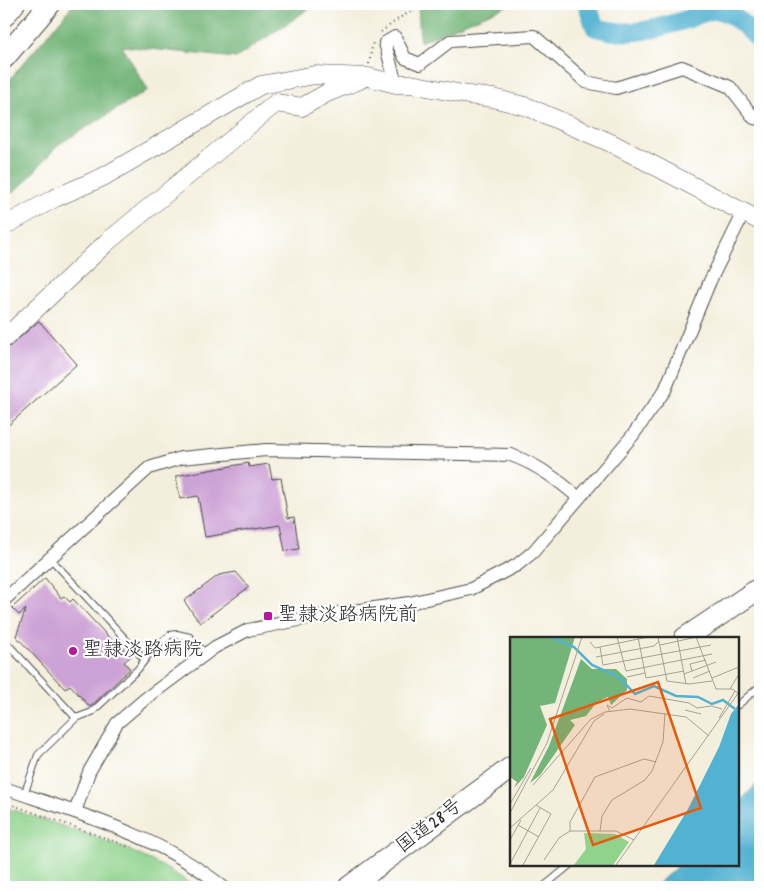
<svg xmlns="http://www.w3.org/2000/svg" width="764" height="891" viewBox="0 0 764 891" font-family="Dekko,'Klee One',sans-serif">
<style>
.green{fill:#8fd38c;stroke:#5d7f5c}
.forest{fill:#73b578;stroke:#4f7052}
.water{fill:#52b2d1;stroke:#3e6e7e}
.lines{fill:none;stroke-linecap:round;stroke-linejoin:round}
.river{stroke:#52b2d1;stroke-width:19}
.building{fill:#cda2d6}
.lane-casing{stroke:#494846;stroke-width:8}
.street-casing{stroke:#494846;stroke-width:14}
.secondary-casing{stroke:#494846;stroke-width:19}
.highway-casing{stroke:#494846;stroke-width:23}
.path{stroke:#494846;stroke-width:2;stroke-dasharray:1 4;stroke-linecap:butt}
.lane{stroke:#fff;stroke-width:6}
.street{stroke:#fff;stroke-width:12}
.secondary{stroke:#fff;stroke-width:18}
.highway{stroke:#fff;stroke-width:21}
.poi-dot{fill:#b5179e;stroke:#fff;stroke-width:2}
.labels{text-anchor:middle;dominant-baseline:central;stroke-width:4.5;stroke-linejoin:round;paint-order:stroke}
.poi-label{font-size:20px;fill:#2b2b2b;stroke:#fff;text-anchor:start}
.street-label{font-size:20px;fill:#2b2b2b;stroke:#fff}
.inset-river{fill:none;stroke:#52b2d1;stroke-width:2.5}
.inset-road{fill:none;stroke:#a4a196;stroke-width:1}
.view{fill:#e8590c;fill-opacity:0.15;stroke:#e8590c;stroke-width:2.5}
.inset-edge{fill:none;stroke:#2b2b2b;stroke-width:2.5}
</style>
<rect width="100%" height="100%" fill="#fff"/>
<filter id="ink" filterUnits="userSpaceOnUse"><feTurbulence type="fractalNoise" baseFrequency=".02" numOctaves="2"/><feDisplacementMap in="SourceGraphic" scale="10" xChannelSelector="R" yChannelSelector="G"/><feConvolveMatrix kernelMatrix="1 2 1 2 8 2 1 2 1" color-interpolation-filters="sRGB"/></filter>
<filter id="wash" filterUnits="userSpaceOnUse"><feTurbulence type="fractalNoise" baseFrequency=".0096" numOctaves="4" result="noise"/><feDisplacementMap in="SourceGraphic" scale="20" xChannelSelector="R" yChannelSelector="G"/><feGaussianBlur stdDeviation="1.12" result="paint"/><feColorMatrix in="noise" values="0 0 0 0 0 0 0 0 0 0 0 0 0 0 0 0 0 1.4 0 .05"/><feComposite in="paint" operator="in"/></filter>
<g filter="url(#wash)">
<rect width="100%" height="100%" fill="#f4efdd"/>
<path class="green" d="M4 807C68 829 139 846 195 887H4Z"/>
<path class="forest" d="M74 4H316L236 58 122 46 148 90 59 144 23 184 4 199V86Z
M418 4H511L420 42Z"/>
<path class="water" d="M760 781V887H654L679 865H738V803Z"/>
<g class="lines">
<path class="river" d="M587 4 595 27C627 38 657 29 688 19 698 15 711 8 721 11 736 15 750 31 760 41"/>
</g>
<g id="blocks">
<path class="building" d="M39 321 77 364 4 429V351Z
M248 463 249 467 269 464 272 479 281 478 288 518 294 517 299 549 285 551 280 525 205 537 198 496 180 499 176 476Z
M236 572 249 587 200 623 184 601 219 575Z
M45 578 61 598 64 596 70 602 73 599 118 647 120 645 131 656 124 662 130 669 90 707 70 685 65 689 16 636 26 609 19 615 12 608Z"/>
</g>
</g>
<g filter="url(#ink)">
<use href="#blocks" fill-opacity="0" stroke="#494846" stroke-width="1"/>
<g class="lines">
<defs>
<path id="lane" d="M50 558 145 660
M4 640 76 718 38 755 24 795
M738 705 760 686
M76 718 92 712 138 669 153 649 170 635 177 634 190 637 206 654
M543 887 570 865"/>
<path id="street" d="M396 84 385 43 395 37 405 58 420 64 450 41 534 36 586 82 616 88 682 67 730 87 754 118 760 119
M4 600 149 468 181 458 266 450 511 455C538 465 557 479 579 498
M4 788C80 814 160 836 223 887
M75 812 89 772 117 723 145 699 215 647 248 630 319 616 409 603 471 589 517 565 533 552 633 435 665 390 710 281 744 212"/>
<path id="secondary" d="M4 226 55 198 103 177 261 85 315 75 368 77 396 84H411L468 95 493 98 528 107 611 143 760 221
M4 339 106 243 276 103 302 107 327 93 360 80"/>
<path id="highway" d="M4 16 14 4
M4 58 50 4
M685 638 760 588
M349 887 512 767"/>
</defs>
<use href="#lane" class="lane-casing"/>
<use href="#street" class="street-casing"/>
<use href="#secondary" class="secondary-casing"/>
<use href="#highway" class="highway-casing"/>
<path class="path" d="M381 32 401 17 425 4
M369 64 373 42
M4 802 136 849"/>
<use href="#lane" class="lane"/>
<use href="#street" class="street"/>
<use href="#secondary" class="secondary"/>
<use href="#highway" class="highway"/>
</g>
</g>
<g class="poi-dot">
<rect x="263" y="611" width="10" height="10" rx="2.5"/>
<circle cx="73" cy="651" r="5"/>
</g>
<g class="labels">
<g class="poi-label">
<text x="278" y="616">聖隷淡路病院前</text>
<text x="83" y="651">聖隷淡路病院</text>
</g>
<g class="street-label">
<text transform="translate(430 827) rotate(-37)">国道28号</text>
</g>
</g>
<g transform="translate(510 637)">
<rect width="229" height="229" fill="#f4efdd"/>
<path d="M74 196 105 197 119 205 103 228H64L76 212Z" fill="#8fd38c"/>
<path d="M0 0H65L45 66 30 69 37 88 14 140 4 151 7 145 0 140ZM71 22 82 32H106L117 42V53L101 68 98 60 87 65 76 79 60 83 65 88 30 138 20 146 39 109Z" fill="#73b578"/>
<path d="M229 67V228H144L178 172 209 110 221 77Z" fill="#52b2d1"/>
<path class="inset-river" d="M41 0 64 10 82 28 109 40 125 57 144 49 166 59 188 60 202 67 213 63 225 72"/>
<path class="inset-road" d="M107 0 116 34 202 17M128 0 136 41 174 34M148 0 157 44 179 47 202 44M167 0 176 47M186 0 206 52H222L228 56M80 5 85 11 138 0M150 8 187 0M90 10 93 28 201 8M86 20 144 9 149 4M182 34 180 27 196 23M174 37 206 25M117 40 135 36M183 41 200 34M202 41 229 30M220 52 229 37M175 73 191 77M100 75 97 68 102 71 117 61 131 65 139 59 179 66 187 71 201 69 212 72M209 81 225 54M23 148 81 82 95 75 120 72 176 80 199 99M0 167 21 131M0 176 37 106 72 0M8 188 29 200M0 191 43 153 84 84 94 77M60 194V185L85 140 134 122 146 125M90 194 92 179 102 163 135 143 142 134 153 105 155 76M0 203 11 183M34 223 49 201 60 194H106L124 203M0 227 30 171M13 228 41 177 26 168M106 228 229 55"/>
<path class="view" d="M148 45 191 171 83 208 40 82Z"/>
<rect width="229" height="229" class="inset-edge"/>
</g>
<rect width="764" height="891" fill="none" stroke="#fff" stroke-width="20"/>
</svg>
